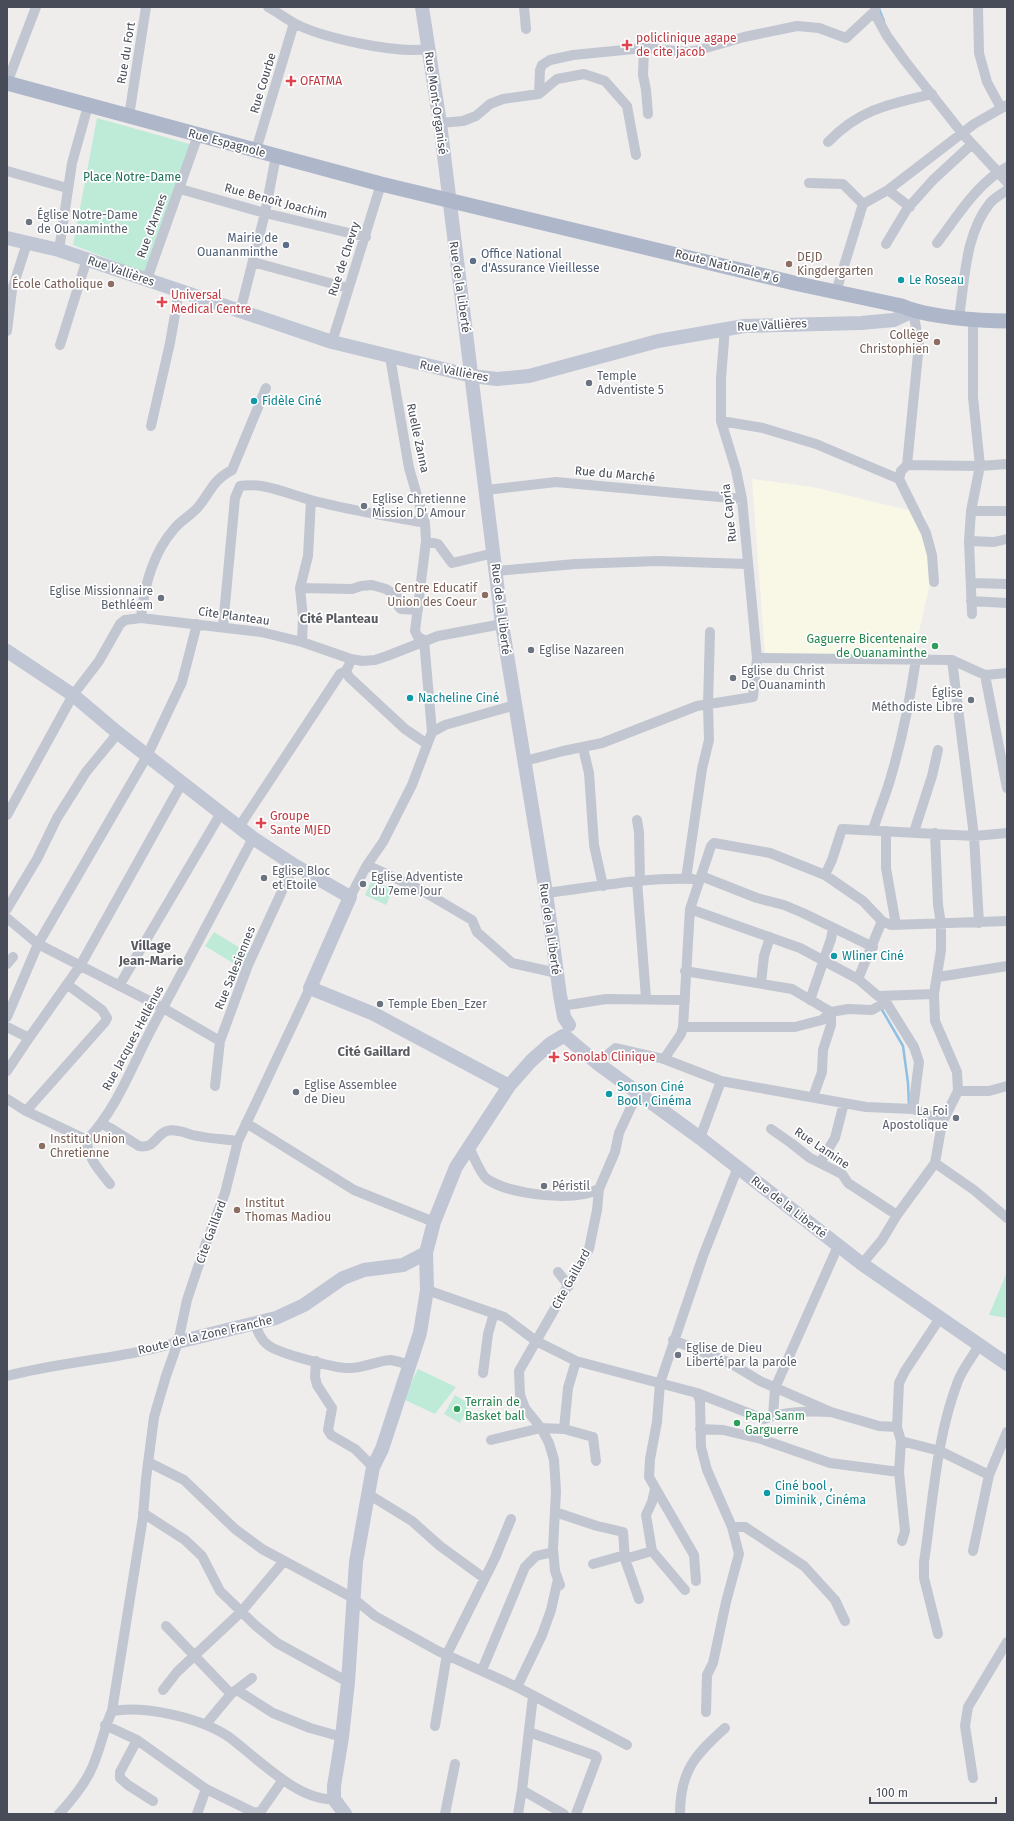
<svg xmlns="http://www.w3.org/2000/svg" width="1014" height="1821" viewBox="0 0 1014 1821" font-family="'Fira Sans',sans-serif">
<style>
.commercial{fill:#f9f8e6}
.green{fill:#beead8}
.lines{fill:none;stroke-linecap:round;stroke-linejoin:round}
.stream{stroke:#8fc0e3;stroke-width:2.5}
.street{stroke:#c1c6d1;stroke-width:10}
.secondary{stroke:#c1c6d4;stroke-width:14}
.primary{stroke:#aeb6c9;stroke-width:15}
.health-dot{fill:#e0444e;stroke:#fff;stroke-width:1.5}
.worship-dot{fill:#6b7280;stroke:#fff;stroke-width:1.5}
.service-dot{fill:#5c6f8a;stroke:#fff;stroke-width:1.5}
.education-dot{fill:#8d6e63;stroke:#fff;stroke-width:1.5}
.culture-dot{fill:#0f9aa8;stroke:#fff;stroke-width:1.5}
.leisure-dot{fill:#2e9e5b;stroke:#fff;stroke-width:1.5}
.labels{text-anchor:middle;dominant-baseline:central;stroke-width:3.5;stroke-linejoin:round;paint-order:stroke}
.health-label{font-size:12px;fill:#be3a42;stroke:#fff;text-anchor:start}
.street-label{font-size:12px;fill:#474c58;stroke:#fff}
.park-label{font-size:12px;fill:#1f7259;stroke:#fff}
.worship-label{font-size:12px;fill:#5b616d;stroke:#fff;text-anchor:start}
.service-label{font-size:12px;fill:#4e5e75;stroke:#fff;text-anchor:end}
.education-label{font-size:12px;fill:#785e54;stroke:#fff;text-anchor:start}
.culture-label{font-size:12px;fill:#0d838f;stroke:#fff;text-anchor:start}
.leisure-label{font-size:12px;fill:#27864d;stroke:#fff;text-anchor:start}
.neighbourhood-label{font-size:13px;font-weight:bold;fill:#5a5b61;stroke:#fff}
</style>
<rect width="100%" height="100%" fill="#efedec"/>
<path class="commercial" d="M752 479 813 487 924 514 935 561 913 657 765 655Z"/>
<path class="green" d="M97 118 193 145 145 273 73 245Z
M372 880 393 889 386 905 365 895Z
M214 932 250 954 241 968 205 946Z
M1007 1272V1318L989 1315Z
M418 1369 456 1387 435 1414 403 1399Z
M455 1395 470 1404 460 1423 444 1414Z"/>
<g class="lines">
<path class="stream" d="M879 9 884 21
M881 1008 903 1046 908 1083 909 1105"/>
<path class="street" d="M268 7C277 12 285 18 294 23 322 38 397 54 428 49
M524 7 526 29
M978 7 979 53 987 82 1001 108
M874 12 887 36 905 61 962 133 1007 182
M644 48 643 75 646 90 648 114
M7 83 36 7
M129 116 146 7
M440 123 463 121 476 116 490 104 503 99 539 94
M828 142C860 109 889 104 932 94
M256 150 294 23
M636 155 627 106 605 81 584 74 557 79 539 94 540 70 542 65 550 60 573 55 644 48 688 52 699 50 744 37 797 26 819 28 846 38 874 12 876 7
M7 171 67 188
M809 183 843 184 863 204 888 190 910 207
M180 189 265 213 366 237
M888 190 974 124 1007 105
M937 243C957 217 977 183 1007 167
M886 244 907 209 933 180 972 144
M59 250 72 163 88 106
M253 262 348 288
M147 279 198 135
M836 292 863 204
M913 311 919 344 907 465 980 466 1007 464
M240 312 265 213 276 156
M959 317C965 279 965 234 990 203 994 198 1002 194 1007 190
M7 331 12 290 27 243
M332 342 381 184
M60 345 87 259
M721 421 763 428 816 444 899 479
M151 426 170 343 179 291
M907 465 901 471 899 479 926 533 932 555 934 582
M487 490 556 482 742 499
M971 511H1007
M426 541 438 544 452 563 494 553
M969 541 994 542 1007 539
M497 571 575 564 658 561 747 564
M971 583 1007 584
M300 588 352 589 361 586 372 585 386 589 397 596 399 607 401 609 418 610
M971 601 1007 603
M972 614 969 541 971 511 980 466 973 397V320
M141 618C144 587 153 553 174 529 181 520 192 515 199 506 212 490 212 481 232 470L266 388
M223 626 235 498 240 486C264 482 288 494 311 500 348 510 387 516 425 523
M302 642 303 617 300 588 308 556 311 500
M757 658 952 660 985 675 1007 673
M952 660 974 836 979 923
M349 665 346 671 349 677 405 729 427 744
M985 675 1007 788
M432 732 445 725 515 705
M583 748 589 773 594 845 603 886
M525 761 563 751 602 743 697 706 753 697 757 658 742 499 736 470 721 421V378L725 328
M7 815 73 695 99 661 120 624 125 620 141 618 261 632 302 642 351 659 362 661 375 660 387 656 438 636 502 624
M637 820 639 832 640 881
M239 827 340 674 346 671
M873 830C878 813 885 797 890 780 902 740 910 700 916 659
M886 831V868L896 925
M914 832 932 776 938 750
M367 865 421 890 472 920 477 932 512 963 557 973
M825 875 832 860 842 829 974 836 1007 833
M701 876 757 898 784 905 803 913 873 947
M686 879 702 769 709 740 708 705 710 632
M637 881 646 998
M546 893C595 887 644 877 693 879
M350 897 367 865 383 842 412 785 432 732 424 640 418 637 415 631 426 541 425 523 409 468 390 357
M7 909 37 859 57 818 86 772 118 733
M690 909 800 948 858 979 878 996 934 994
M7 918 38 944 163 1008 220 1041
M7 964 13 957
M685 971 792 989 831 1012V1025L823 1050 822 1072 813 1097
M938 977 1007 966
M858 979 882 921
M761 983 764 956 770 937
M119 986 221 813
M882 999 886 1002 914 1047 919 1062 913 1109
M810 1000 831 939 833 928
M562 1006 606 999 685 1000
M7 1017 38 944 147 756 182 682 197 624
M7 1027 29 1038 7 1071
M683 1027H795L822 1020 831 1012 848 1009 872 1010 886 1002
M29 1038 80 966 182 783
M664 1059 681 1034 683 1027 690 909 711 846 714 843 770 853 825 875 863 901 882 921 891 925 1007 921
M597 1063 616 1048 664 1059 721 1081 866 1107 913 1109 925 1113 942 1123
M215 1086 220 1041 248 965 294 865
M958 1091H989L1007 1086
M7 1099 26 1111 87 1140
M26 1111 105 1022 107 1018 102 1010 68 985
M246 1123 354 1190 434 1222
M102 1124 112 1129 139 1146C155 1149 155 1135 167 1131 177 1128 189 1135 198 1136 211 1139 225 1139 238 1141
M771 1129 791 1143 810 1158 842 1174 848 1183 897 1215
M700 1138 721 1081
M87 1140C122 1103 137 1051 163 1008L253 838
M87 1140C87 1158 100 1171 110 1184
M469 1147C473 1155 481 1175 487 1179 510 1195 574 1202 599 1189
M820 1163 835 1138 844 1103
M935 1163 942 1123 958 1091 957 1072 935 1021 934 994 941 950V924L938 905 935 833
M862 1264 882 1240 897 1215 935 1163 974 1190 1007 1218
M558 1272 569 1286
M427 1290 504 1317 536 1341 576 1361 697 1393 764 1419C785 1411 808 1411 831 1412
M255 1324C258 1332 261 1340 268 1345 277 1353 337 1369 350 1368 364 1368 380 1360 391 1360 397 1361 403 1363 409 1365
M673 1340 730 1363 760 1381 831 1412 879 1426 897 1427
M316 1361 315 1377 317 1385 332 1408 328 1430 331 1435 355 1449 373 1467
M483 1373 488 1334 494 1313
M7 1376C63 1361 123 1359 178 1342
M697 1393 700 1401 701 1447 707 1470 732 1527 739 1554 726 1602 713 1663 707 1675 706 1712
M773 1416 775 1388 838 1246
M564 1429 568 1388 576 1361
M700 1429 723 1430 761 1439 830 1463 899 1472
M491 1440 541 1428 564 1429 593 1437 596 1461
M901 1441 940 1451 989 1475
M148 1462 184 1480 235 1529 262 1549 353 1598 375 1616 438 1651 517 1687 542 1635 551 1610 558 1579
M655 1489 652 1502 646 1515 652 1551 685 1590
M368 1494 412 1521 440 1546 484 1578
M555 1512 597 1526 623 1532 625 1559 639 1599
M143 1513 185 1540 202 1556 220 1591 256 1626 277 1643 348 1682
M732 1527H745L804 1566 835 1600 845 1621
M902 1541 905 1531 899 1472 901 1441 897 1427 899 1383 905 1371 940 1318
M973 1551 989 1475 1007 1432
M625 1559 652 1551
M593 1564 625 1555
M696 1581 694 1555 649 1477 650 1459 657 1422 660 1383 703 1256 738 1167
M560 1585 555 1571 553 1549 556 1491 554 1460 549 1443 541 1428 525 1408 520 1395 519 1371 589 1249 597 1210 599 1189 615 1152 619 1133 638 1092
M166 1626 231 1694
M938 1634 924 1578V1562C933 1502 936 1438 958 1381 963 1368 973 1356 980 1344
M482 1670 525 1567 536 1556 553 1552
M517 1687 627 1745
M163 1690 177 1672 241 1612 284 1561
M237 1690 273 1713 310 1728 342 1737
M112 1711C145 1705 201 1718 229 1737 256 1757 299 1802 334 1799
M206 1724 231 1694 252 1678
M105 1725 137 1740 206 1789 255 1813 261 1811 282 1781
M435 1726 447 1654 495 1558 511 1519
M529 1732 596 1756 597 1758 576 1814
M137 1740 120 1772V1778L128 1785 153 1801
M973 1778 965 1726 968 1707 1007 1642
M522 1790 564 1814
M59 1814C71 1801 82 1788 90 1772 100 1753 103 1730 112 1711L143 1517 146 1479 154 1417 166 1376 178 1342 187 1300 205 1246 225 1193 238 1141 310 988
M197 1814 206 1789
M445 1814 455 1764
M518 1814 522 1790 533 1696
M680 1814C680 1771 695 1755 725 1728"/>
<path class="secondary" d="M422 7 440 123 502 624 546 893 560 995 564 1017 569 1025
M7 238 59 250 332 342 472 376 497 379 529 376 658 341 744 326 861 323 894 320 913 311
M7 651 73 695 118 733 253 838 294 865 350 897 310 988 374 1014 509 1086
M566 1037 597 1063 700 1138 862 1264 1007 1364
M178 1342 276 1318 304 1305 343 1278 364 1270 403 1265 426 1253
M345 1814 334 1799V1786L342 1737 348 1682 356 1562 373 1467 382 1449 420 1333 427 1290 426 1253 434 1222 456 1167 509 1086 531 1061 550 1044 563 1036"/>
<path class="primary" d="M7 83 381 184 794 283 902 306C926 317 980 321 1007 321"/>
</g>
<g class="health-dot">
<path d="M625 39h4v4h4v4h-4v4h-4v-4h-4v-4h4z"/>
<path d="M289 75h4v4h4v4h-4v4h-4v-4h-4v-4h4z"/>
<path d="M160 296h4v4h4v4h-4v4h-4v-4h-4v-4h4z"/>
<path d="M259 817h4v4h4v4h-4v4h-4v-4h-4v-4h4z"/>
<path d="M552 1051h4v4h4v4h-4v4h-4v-4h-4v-4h4z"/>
</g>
<g class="worship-dot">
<circle cx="29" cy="222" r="4"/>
<circle cx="589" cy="383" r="4"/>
<circle cx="364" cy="506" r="4"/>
<circle cx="161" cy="598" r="4"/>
<circle cx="531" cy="650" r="4"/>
<circle cx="733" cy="678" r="4"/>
<circle cx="971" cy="700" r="4"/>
<circle cx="264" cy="878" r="4"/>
<circle cx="363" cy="884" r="4"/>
<circle cx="380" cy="1004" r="4"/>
<circle cx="296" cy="1092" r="4"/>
<circle cx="956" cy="1118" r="4"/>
<circle cx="544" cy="1186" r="4"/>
<circle cx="678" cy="1355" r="4"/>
</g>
<g class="service-dot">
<circle cx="286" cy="245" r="4"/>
<circle cx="473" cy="261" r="4"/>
</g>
<g class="education-dot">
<circle cx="789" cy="264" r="4"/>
<circle cx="111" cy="284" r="4"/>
<circle cx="937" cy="342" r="4"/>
<circle cx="485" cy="595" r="4"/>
<circle cx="42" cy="1146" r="4"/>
<circle cx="237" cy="1210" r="4"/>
</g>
<g class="culture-dot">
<circle cx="901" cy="280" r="4"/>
<circle cx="254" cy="401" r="4"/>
<circle cx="410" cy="698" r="4"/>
<circle cx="834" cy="956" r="4"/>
<circle cx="609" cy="1094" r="4"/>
<circle cx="767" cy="1493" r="4"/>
</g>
<g class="leisure-dot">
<circle cx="935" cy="646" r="4"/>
<circle cx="457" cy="1409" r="4"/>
<circle cx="737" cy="1423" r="4"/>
</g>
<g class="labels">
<g class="health-label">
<text x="636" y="38">policlinique agape<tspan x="636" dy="14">de cite jacob</tspan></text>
<text x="300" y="81">OFATMA</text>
<text x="171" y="295">Universal<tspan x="171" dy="14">Medical Centre</tspan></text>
<text x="270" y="816">Groupe<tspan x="270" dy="14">Sante MJED</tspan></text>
<text x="563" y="1057">Sonolab Clinique</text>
</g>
<g class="street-label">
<text transform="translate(126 53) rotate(-81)">Rue du Fort</text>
<text transform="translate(263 83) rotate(-73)">Rue Courbe</text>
<text transform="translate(436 103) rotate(82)">Rue Mont-Organisé</text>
<text transform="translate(227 143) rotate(15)">Rue Espagnole</text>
<text transform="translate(276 201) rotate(15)">Rue Benoît Joachim</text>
<text transform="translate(152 226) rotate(-70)">Rue d'Armes</text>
<text transform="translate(344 259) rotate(-72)">Rue de Chevry</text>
<text transform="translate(727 266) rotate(14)">Route Nationale # 6</text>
<text transform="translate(121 271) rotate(19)">Rue Vallières</text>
<text transform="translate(460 287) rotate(82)">Rue de la Liberté</text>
<text transform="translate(772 325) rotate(-3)">Rue Vallières</text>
<text transform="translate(454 371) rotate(11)">Rue Vallières</text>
<text transform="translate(418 438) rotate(78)">Ruelle Zanna</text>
<text transform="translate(615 474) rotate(5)">Rue du Marché</text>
<text transform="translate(729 513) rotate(-97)">Rue Capria</text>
<text transform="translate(501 609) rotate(83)">Rue de la Liberté</text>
<text transform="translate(234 616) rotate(8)">Cite Planteau</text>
<text transform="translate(550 929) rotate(82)">Rue de la Liberté</text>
<text transform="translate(235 968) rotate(-68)">Rue Salesiennes</text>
<text transform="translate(133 1038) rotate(-62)">Rue Jacques Hellénus</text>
<text transform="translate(822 1148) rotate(34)">Rue Lamine</text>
<text transform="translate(789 1207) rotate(38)">Rue de la Liberté</text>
<text transform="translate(211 1232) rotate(-70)">Cite Gaillard</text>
<text transform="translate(571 1279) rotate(-61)">Cite Gaillard</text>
<text transform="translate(205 1335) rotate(-13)">Route de la Zone Franche</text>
</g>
<g class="park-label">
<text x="132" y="177">Place Notre-Dame</text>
</g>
<g class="worship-label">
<text x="37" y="215">Église Notre-Dame<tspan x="37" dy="14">de Ouanaminthe</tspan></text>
<text x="597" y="376">Temple<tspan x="597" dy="14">Adventiste 5</tspan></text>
<text x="372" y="499">Eglise Chretienne<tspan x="372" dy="14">Mission D' Amour</tspan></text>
<text x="153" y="591" text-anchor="end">Eglise Missionnaire<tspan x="153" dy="14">Bethléem</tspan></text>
<text x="539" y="650">Eglise Nazareen</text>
<text x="741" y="671">Eglise du Christ<tspan x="741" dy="14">De Ouanaminth</tspan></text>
<text x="963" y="693" text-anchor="end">Église<tspan x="963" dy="14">Méthodiste Libre</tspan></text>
<text x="272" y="871">Eglise Bloc<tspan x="272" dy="14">et Etoile</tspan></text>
<text x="371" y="877">Eglise Adventiste<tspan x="371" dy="14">du 7eme Jour</tspan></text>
<text x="388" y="1004">Temple Eben_Ezer</text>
<text x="304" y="1085">Eglise Assemblee<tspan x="304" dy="14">de Dieu</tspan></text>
<text x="948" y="1111" text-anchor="end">La Foi<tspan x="948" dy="14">Apostolique</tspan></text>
<text x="552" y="1186">Péristil</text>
<text x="686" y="1348">Eglise de Dieu<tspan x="686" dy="14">Liberté par la parole</tspan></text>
</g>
<g class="service-label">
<text x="278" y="238">Mairie de<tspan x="278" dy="14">Ouananminthe</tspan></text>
<text x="481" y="254" text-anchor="start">Office National<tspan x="481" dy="14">d'Assurance Vieillesse</tspan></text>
</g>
<g class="education-label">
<text x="797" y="257">DEJD<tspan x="797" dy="14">Kingdergarten</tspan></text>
<text x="103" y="284" text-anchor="end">École Catholique</text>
<text x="929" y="335" text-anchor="end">Collège<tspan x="929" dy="14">Christophien</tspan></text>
<text x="477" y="588" text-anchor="end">Centre Educatif<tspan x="477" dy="14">Union des Coeur</tspan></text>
<text x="50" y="1139">Institut Union<tspan x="50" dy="14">Chretienne</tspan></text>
<text x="245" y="1203">Institut<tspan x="245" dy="14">Thomas Madiou</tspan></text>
</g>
<g class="culture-label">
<text x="909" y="280">Le Roseau</text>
<text x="262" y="401">Fidèle Ciné</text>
<text x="418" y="698">Nacheline Ciné</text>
<text x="842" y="956">Wliner Ciné</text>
<text x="617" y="1087">Sonson Ciné<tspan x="617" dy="14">Bool , Cinéma</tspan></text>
<text x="775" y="1486">Ciné bool ,<tspan x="775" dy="14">Diminik , Cinéma</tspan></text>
</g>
<g class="leisure-label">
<text x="927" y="639" text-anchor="end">Gaguerre Bicentenaire<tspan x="927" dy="14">de Ouanaminthe</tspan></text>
<text x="465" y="1402">Terrain de<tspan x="465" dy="14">Basket ball</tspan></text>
<text x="745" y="1416">Papa Sanm<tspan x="745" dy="14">Garguerre</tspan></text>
</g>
<g class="neighbourhood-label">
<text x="339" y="618">Cité Planteau</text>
<text x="151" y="945">Village<tspan x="151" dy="15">Jean-Marie</tspan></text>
<text x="374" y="1051">Cité Gaillard</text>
</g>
</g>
<rect width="1014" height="1821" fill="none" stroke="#474c58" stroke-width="16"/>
<path d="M870 1797v6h126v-6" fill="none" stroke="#474c58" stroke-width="2"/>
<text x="876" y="1797" font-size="12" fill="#474c58" stroke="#ffffff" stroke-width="3" paint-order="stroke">100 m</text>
</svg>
